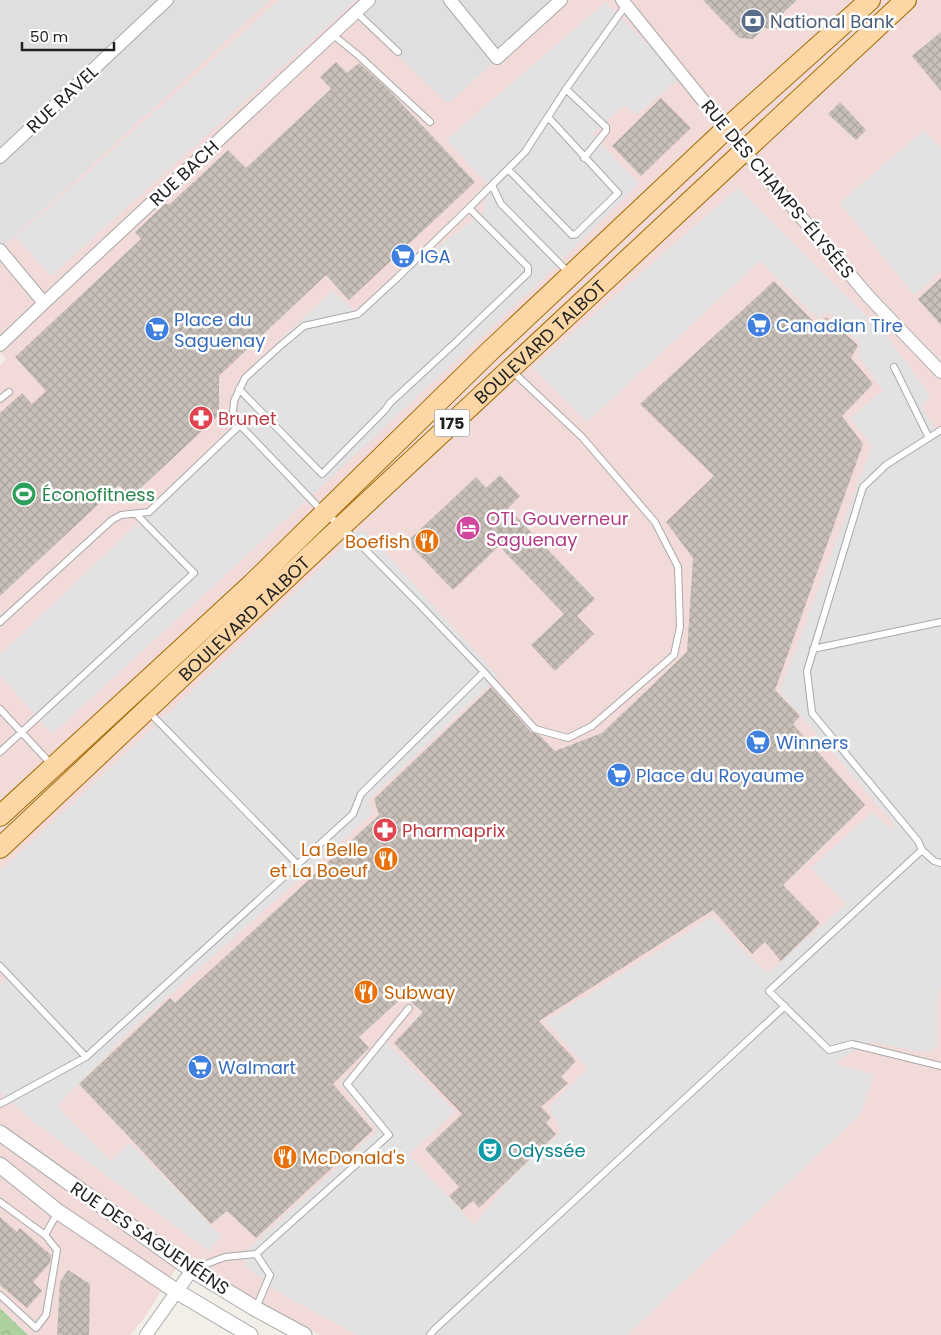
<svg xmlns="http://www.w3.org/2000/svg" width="941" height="1335" viewBox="0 0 941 1335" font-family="Poppins,sans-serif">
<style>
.residential{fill:#e0dfdf}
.commercial{fill:#f2dad9}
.forest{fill:url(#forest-crowns)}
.parking{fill:#e2e2e2}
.building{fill:url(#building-cross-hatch)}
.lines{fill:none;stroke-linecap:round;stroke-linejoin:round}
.service-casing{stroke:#a9a9a9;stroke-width:8}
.minor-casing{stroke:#a9a9a9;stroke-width:14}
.tertiary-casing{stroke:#a9a9a9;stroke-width:17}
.primary-casing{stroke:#a06b00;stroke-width:22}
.service{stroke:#fff;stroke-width:6}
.minor{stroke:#fff;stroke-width:12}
.tertiary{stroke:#fff;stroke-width:15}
.primary{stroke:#fcd6a4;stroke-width:20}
.labels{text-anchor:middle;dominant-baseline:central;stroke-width:5;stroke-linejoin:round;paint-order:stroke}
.shield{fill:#fff;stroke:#646464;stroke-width:1}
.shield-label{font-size:16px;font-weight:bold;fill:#222}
.service-label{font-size:18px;fill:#4e5e75;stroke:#fff;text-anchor:start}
.street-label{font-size:18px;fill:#222;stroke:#fff}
.shop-label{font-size:18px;fill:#366cbe;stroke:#fff;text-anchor:start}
.health-label{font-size:18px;fill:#be3a42;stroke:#fff;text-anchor:start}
.leisure-label{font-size:18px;fill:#27864d;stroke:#fff;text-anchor:start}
.hotel-label{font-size:18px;fill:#b23c85;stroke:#fff;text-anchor:start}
.food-label{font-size:18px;fill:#c56008;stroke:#fff;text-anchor:end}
.culture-label{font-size:18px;fill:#0d838f;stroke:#fff;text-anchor:start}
</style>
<defs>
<pattern id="forest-crowns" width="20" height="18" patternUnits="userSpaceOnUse" patternTransform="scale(1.25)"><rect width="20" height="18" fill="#add19e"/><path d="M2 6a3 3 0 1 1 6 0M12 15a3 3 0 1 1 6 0" fill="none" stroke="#95b388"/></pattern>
<pattern id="building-cross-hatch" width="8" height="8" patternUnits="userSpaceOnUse" patternTransform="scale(1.25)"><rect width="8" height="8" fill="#c7bfb8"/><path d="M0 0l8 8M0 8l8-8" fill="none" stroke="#aba49e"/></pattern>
</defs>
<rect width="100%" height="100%" fill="#f2efe9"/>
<path class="residential" d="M0 0H270L0 250Z
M369 0H561L448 104 354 14Z"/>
<path class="commercial" d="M270 0H369L355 14 448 104 562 0H941V1335H320L275 1312 184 1256 144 1318 130 1335H28L0 1308V365L6 359 0 352V250Z"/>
<path class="forest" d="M0 1308 28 1335H0Z"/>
<path class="parking" d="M279 0H356L51 276 16 237Z
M606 2 666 64 679 79 636 115 624 105 592 134 639 184 544 278 321 487 52 734 0 675V655L240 425 237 381 332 291 355 311 483 212 489 185 446 140Z
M924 130 941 149V271L914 295 840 203Z
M738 188 886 335 930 395 922 406 928 418 941 435V986L937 998V1047L927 1053 871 1042 846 1055 836 1064 874 1075 861 1114 627 1335H357L278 1292 246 1266 245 1252 378 1130 340 1083 385 1041 455 1111 409 1155 474 1225 508 1182 561 1131 549 1107 588 1069 546 1021 713 916 752 959 768 973 846 904 811 868 872 812 891 829 894 824 780 691 872 446 850 418 883 390 858 356 860 344 828 312 818 319 760 261 587 422 533 368Z
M362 528 498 676 369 800 373 813 134 1027 57 1106 111 1162 130 1143 221 1236 209 1251 34 1122 0 1092V986L9 977 0 968V871L157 724Z"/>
<path class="building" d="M703 0H797L784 12 782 29 764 28 753 39 739 38Z
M941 32V91L912 56Z
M336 62 347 73 359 63 388 89 475 182 349 300 326 275 219 376V415L130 498 119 485 0 596V413L22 393 32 404 46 391 15 357 141 239 135 232 165 204H170L228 150 246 168 331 89 320 77Z
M661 98 691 128 641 176 612 146Z
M840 102 866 130 856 140 828 114Z
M941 278V325L918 299Z
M774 281 816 324 826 317 858 345 851 358 873 384 842 416 863 444 775 690 800 716 793 724 865 805 783 885 820 923 781 961 765 942 752 954 713 910 539 1021 576 1061 561 1077 568 1083 541 1107 551 1117 546 1123 556 1134 479 1208 473 1201 462 1210 449 1196 459 1187 425 1149 462 1114 394 1043 423 1012 404 996 359 1037 369 1048 333 1084 373 1130 256 1238 227 1211 211 1224 79 1084 170 998 175 1003 379 815 374 799 491 687 531 732 539 735 555 751 602 733 687 652 693 558 666 522 714 476 640 404Z
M500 475 520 496 508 508 595 599 577 616 594 634 555 671 531 645 564 614 499 546 453 590 407 542 476 477 486 488Z
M0 1217 17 1232 20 1228 51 1255 50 1263 33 1282 42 1291 27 1308 0 1285Z
M68 1270 90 1284 89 1335H57L60 1282Z"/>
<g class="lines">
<defs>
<path id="service" d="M356 12 398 52
M332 34 359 56 430 122
M566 89 606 127V131L584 158
M508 169 572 235 576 234 618 193 548 117
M492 185 501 204 570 274
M894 367 929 438
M511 370 582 437 655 522 678 567 680 627 674 655 592 726 568 738 535 729 484 672 419 604 342 526 324 513 240 425 233 412 234 401 245 378 279 347 304 326 358 314 397 278 469 208 525 152 566 89 626 5
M239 389 322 474 385 410 390 403 458 340 528 273V267L469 208
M0 399 9 392
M0 622 112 520 121 515 149 512 240 425
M813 649 941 622
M0 709 52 765
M149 712 298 865
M0 752 194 573 136 514
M922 850 918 841 812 713 807 671 863 487 886 465 941 430
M941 863 934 861 922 850 769 991 829 1050 852 1044 941 1066
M0 966 86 1057
M0 1104 86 1057 353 814 361 794 484 672
M0 1202 45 1235 58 1212
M193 1269 225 1257 256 1254 389 1135 347 1084 409 1008
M0 1295 36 1328 46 1315 57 1250 45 1235
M256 1308 270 1275 256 1254
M430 1335 435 1329 785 1006"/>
<path id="minor" d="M450 0 497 58 561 0
M622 0 726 129 869 297 941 372
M0 157 167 0
M0 250 44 303
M0 345 44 303 369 0
M146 1335 192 1270"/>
<path id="tertiary" d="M0 1133 192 1270 256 1309 304 1335
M0 1165 57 1211 176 1291 250 1335"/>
<g id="primary">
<path d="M0 816 253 583 488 353 726 129 870 0"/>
<path id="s1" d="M0 848 330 537 906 0"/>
</g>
</defs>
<use href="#service" class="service-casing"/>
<use href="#minor" class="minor-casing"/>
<use href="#tertiary" class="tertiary-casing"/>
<use href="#primary" class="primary-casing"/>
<use href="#service" class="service"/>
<use href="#minor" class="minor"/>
<use href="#tertiary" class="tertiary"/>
<use href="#primary" class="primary"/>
</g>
<defs>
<symbol id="bank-disc" viewBox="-11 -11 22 22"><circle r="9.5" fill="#5c6f8a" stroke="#fff"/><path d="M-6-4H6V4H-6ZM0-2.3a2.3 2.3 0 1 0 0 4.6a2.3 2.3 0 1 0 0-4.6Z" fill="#fff"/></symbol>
<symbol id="supermarket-disc" viewBox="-11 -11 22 22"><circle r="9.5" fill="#3f7fe0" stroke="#fff"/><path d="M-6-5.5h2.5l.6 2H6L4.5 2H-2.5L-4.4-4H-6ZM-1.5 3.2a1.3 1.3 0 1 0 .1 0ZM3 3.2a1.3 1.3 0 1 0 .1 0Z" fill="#fff"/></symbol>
<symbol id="pharmacy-disc" viewBox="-11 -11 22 22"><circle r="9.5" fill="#e0444e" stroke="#fff"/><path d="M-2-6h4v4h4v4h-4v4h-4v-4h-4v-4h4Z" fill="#fff"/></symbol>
<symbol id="stadium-disc" viewBox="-11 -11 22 22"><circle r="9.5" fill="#2e9e5b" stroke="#fff"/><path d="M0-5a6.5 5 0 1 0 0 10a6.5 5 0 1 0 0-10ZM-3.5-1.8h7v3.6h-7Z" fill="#fff"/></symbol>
<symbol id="hotel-disc" viewBox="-11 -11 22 22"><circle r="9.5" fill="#d1479c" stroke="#fff"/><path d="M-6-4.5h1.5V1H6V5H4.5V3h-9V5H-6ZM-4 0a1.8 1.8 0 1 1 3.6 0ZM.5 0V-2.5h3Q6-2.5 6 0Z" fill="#fff"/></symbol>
<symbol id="restaurant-disc" viewBox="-11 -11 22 22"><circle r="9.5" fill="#e8710a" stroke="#fff"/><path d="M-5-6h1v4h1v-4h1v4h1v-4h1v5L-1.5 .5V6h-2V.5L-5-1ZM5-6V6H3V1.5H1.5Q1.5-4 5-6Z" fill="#fff"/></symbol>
<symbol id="theatre-disc" viewBox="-11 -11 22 22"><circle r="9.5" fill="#0f9aa8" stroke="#fff"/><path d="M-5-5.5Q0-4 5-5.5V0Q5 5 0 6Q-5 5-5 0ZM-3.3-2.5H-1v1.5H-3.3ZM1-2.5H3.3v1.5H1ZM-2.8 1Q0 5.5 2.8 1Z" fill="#fff"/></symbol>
</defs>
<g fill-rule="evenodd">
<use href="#bank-disc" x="739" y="7" width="28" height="28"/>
<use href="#supermarket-disc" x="389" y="242" width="28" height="28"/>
<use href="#supermarket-disc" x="745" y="311" width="28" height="28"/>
<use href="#supermarket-disc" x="143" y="315" width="28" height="28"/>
<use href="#pharmacy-disc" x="187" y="404" width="28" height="28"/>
<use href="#stadium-disc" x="10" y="480" width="28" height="28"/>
<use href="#hotel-disc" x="454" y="514" width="28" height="28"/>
<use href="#restaurant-disc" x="413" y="527" width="28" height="28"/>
<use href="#supermarket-disc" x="744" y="728" width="28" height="28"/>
<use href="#supermarket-disc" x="605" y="761" width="28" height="28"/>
<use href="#pharmacy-disc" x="371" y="816" width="28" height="28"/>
<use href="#restaurant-disc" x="372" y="845" width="28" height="28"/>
<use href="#restaurant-disc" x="352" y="978" width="28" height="28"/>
<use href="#supermarket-disc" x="186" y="1053" width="28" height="28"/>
<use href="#theatre-disc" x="476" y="1136" width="28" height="28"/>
<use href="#restaurant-disc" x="271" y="1143" width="28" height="28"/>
</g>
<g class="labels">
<rect class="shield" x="434.5" y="409.5" width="35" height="27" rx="4"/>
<g class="shield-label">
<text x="452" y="423">175</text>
</g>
<g class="service-label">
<text x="770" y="21">National Bank</text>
</g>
<g class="street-label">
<text transform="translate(62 99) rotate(-43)">RUE RAVEL</text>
<text transform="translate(184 173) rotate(-43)">RUE BACH</text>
<text transform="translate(778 189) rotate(50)">RUE DES CHAMPS-ÉLYSÉES</text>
<text stroke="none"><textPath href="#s1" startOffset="740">BOULEVARD TALBOT</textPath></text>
<text stroke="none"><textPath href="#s1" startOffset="335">BOULEVARD TALBOT</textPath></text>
<text transform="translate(150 1238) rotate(34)">RUE DES SAGUENÉENS</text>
</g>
<g class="shop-label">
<text x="420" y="256">IGA</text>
<text x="174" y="319">Place du<tspan x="174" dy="21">Saguenay</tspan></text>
<text x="776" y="325">Canadian Tire</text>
<text x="776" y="742">Winners</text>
<text x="636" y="775">Place du Royaume</text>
<text x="218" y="1067">Walmart</text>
</g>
<g class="health-label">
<text x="218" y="418">Brunet</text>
<text x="402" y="830">Pharmaprix</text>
</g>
<g class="leisure-label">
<text x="42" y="494">Éconofitness</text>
</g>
<g class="hotel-label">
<text x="486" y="518">OTL Gouverneur<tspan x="486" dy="21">Saguenay</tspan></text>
</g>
<g class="food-label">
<text x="410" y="541">Boefish</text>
<text x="368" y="849">La Belle<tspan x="368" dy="21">et La Boeuf</tspan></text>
<text x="384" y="992" text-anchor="start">Subway</text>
<text x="302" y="1157" text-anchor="start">McDonald's</text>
</g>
<g class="culture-label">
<text x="508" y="1150">Odyssée</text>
</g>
</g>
<path d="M22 42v8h92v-8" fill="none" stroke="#222222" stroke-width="2.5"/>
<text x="30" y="42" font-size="15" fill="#222222" stroke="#ffffff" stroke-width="4" paint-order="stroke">50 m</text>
</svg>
